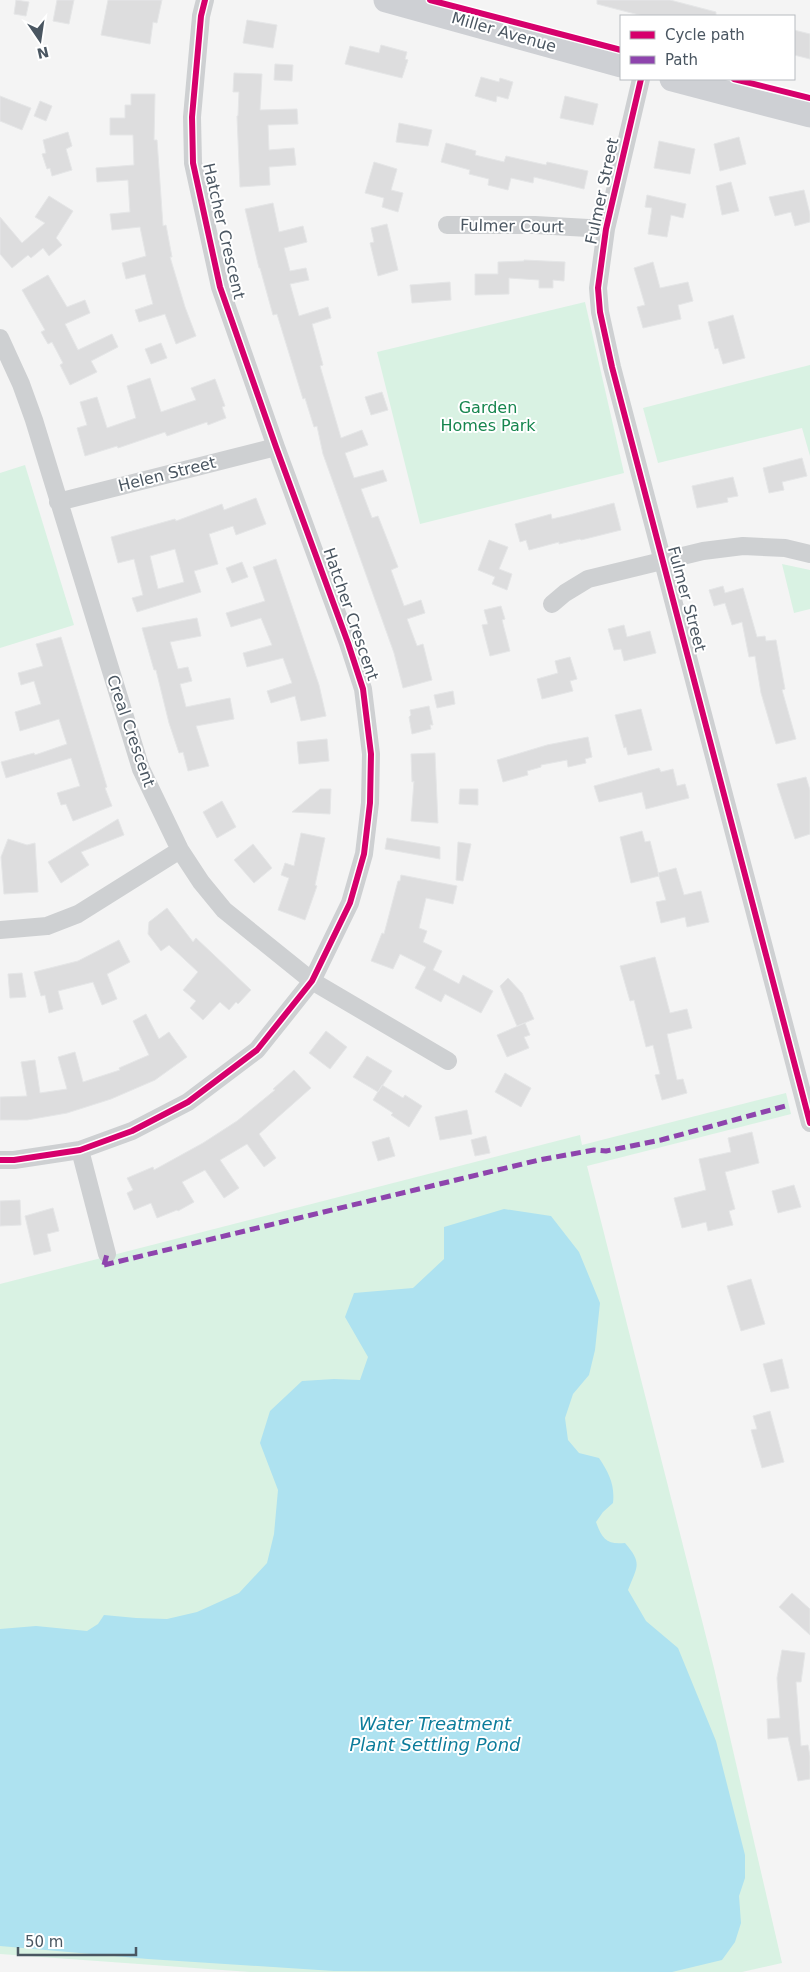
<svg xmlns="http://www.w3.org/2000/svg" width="810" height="1972" viewBox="0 0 810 1972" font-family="'DejaVu Sans',sans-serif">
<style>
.green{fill:#d9f2e3}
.water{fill:#aee2f0}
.building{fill:#ddddde;stroke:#e5e6e7;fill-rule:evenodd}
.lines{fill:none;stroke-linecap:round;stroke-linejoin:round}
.street{stroke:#ced0d2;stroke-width:18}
.secondary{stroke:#ced0d4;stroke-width:25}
.quiet{stroke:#8e44ad;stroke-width:5;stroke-dasharray:10 5;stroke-linecap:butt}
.cycleway-casing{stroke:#fff;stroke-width:9}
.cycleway{stroke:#d6006c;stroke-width:6}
.labels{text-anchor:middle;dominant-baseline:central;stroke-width:4;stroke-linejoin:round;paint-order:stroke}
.street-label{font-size:16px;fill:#4a5661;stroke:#fff}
.park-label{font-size:16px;fill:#17864f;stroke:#fff}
.water-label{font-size:18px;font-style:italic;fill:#0c7c9b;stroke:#fff}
</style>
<rect width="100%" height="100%" fill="#f4f4f4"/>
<path class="green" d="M585 302 624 473 420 524 377 352Z
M810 365V456L802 428 658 463 643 408Z
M25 465 74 625 0 648V473Z
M782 564 810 570V609L794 613Z
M786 1093 791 1114 587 1166 714 1668 782 1963 742 1972H250L0 1954V1284L580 1135 582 1145Z"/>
<path class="water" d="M504 1209 551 1216 579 1252 600 1303 595 1350 589 1375 573 1394 565 1418 568 1440 579 1453 599 1458C609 1473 615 1485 613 1503L603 1512 596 1522C602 1539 607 1545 625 1543 643 1564 637 1566 628 1590L646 1621 678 1648 716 1741 745 1855V1878L739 1896 741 1923 735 1942 722 1960 672 1972 334 1971 148 1959 0 1946V1629L36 1626 87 1631 98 1624 104 1615 136 1618 167 1619 197 1612 239 1593 267 1563 274 1534 278 1490 260 1443 270 1411 302 1381 334 1379 360 1380 368 1357 345 1317 354 1293 413 1288 444 1259V1227Z"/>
<path class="building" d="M16 0 29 2 26 16 14 14Z
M57 0H74L69 24 53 21Z
M108 0H162L157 23 153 22 150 44 101 35Z
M597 0H670L716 12V16H643L597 4Z
M247 20 277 25 273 48 243 43Z
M794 30 810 34V59L794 55Z
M381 45 407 52 405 59 408 60 402 78 345 64 350 46 379 53Z
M275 64 293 65 292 81 274 80Z
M234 73 262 74 260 110 297 109 298 124 268 125 269 150 294 148 296 165 269 167 270 185 240 187 237 116H238L239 92H233Z
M481 77 499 82 500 78 513 82 508 99 497 96 496 102 475 96Z
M131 94H155L154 140H157L163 226 166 225 172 257H170L185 307 196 336 176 344 165 314 139 322 135 310 153 304 145 274 126 279 122 263 146 256 140 227 112 230 110 214 130 212 128 180 97 182 96 168 134 165 133 135H110V118H125V105H131Z
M0 96 31 108 22 130 0 121Z
M565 96 598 104 593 125 560 118Z
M40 101 52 106 46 121 34 116Z
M399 123 432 130 428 146 396 142Z
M68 132 72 146 66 149 72 170 52 176 50 168 47 169 42 154 46 153 43 140Z
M739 137 746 164 720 171 714 144Z
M659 141 695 149 690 174 654 168Z
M446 143 476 151 475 155 504 162 506 156 546 165 547 162 588 171 584 189 534 177 533 183 511 178 508 190 488 185 489 179 469 174 470 170 441 162Z
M374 162 397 169 391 190 403 193 398 212 382 207 384 198 365 193Z
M731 182 739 211 722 215 716 186Z
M804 190 810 214V222L795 226 791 212 775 216 769 197Z
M647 195 686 204 683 218 671 215 667 237 648 234 652 208 645 207Z
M49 196 73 211 56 238 62 245 49 256 43 248 31 258 28 255 12 268 0 254V217L22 243 45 223 35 217Z
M273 203 279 232 303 226 307 242 284 248 290 271 306 268 309 280 290 284 299 316 328 307 331 318 312 324 323 365 320 366 341 438 362 430 368 445 345 453 354 478 383 470 387 481 361 489 372 518 378 516 398 567 391 570 404 606 421 600 425 613 407 619 417 646 423 644 432 680 403 688 394 653 323 454 317 426 314 427 305 398 303 399 277 314 273 315 260 268H259L245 209Z
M387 224 398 270 378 276 370 243 374 242 371 228Z
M524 260 565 262 564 281 553 280V288H539V280L509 278V294L475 295V274H498V262L524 261Z
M653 262 660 288 688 282 693 301 678 305 681 319 643 328 637 307 645 305 634 268Z
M48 275 67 307 85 300 90 313 65 324 78 350 112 334 118 347 91 361 97 372 70 385 60 365 63 363 52 342 48 344 41 332 45 330 22 290Z
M450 282 451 300 412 303 410 285Z
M733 315 745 358 723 364 718 348 715 349 708 322Z
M161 343 167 358 151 364 145 349Z
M150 378 161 412 196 400 191 388 215 379 225 406 222 407 226 418 208 425 207 422 167 436 165 432 118 448 117 446 85 456 77 428 87 425 80 402 97 397 107 428 136 418 127 386Z
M382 392 388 410 371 415 365 397Z
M802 458 807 476 782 482 784 490 769 493 763 468Z
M733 477 738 496 727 498 728 502 697 508 692 486Z
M256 498 266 524 236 535 233 526 209 534 218 564 194 571 201 592 137 612 132 598 143 595 134 559 118 563 111 537 175 519 176 521 222 504 224 510ZM175 549 184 582 158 589 150 556Z
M614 503 621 530 581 540 580 539 559 544V542L529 550 526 540 520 542 515 524 551 514 552 519 569 515Z
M489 540 508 547 499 569 512 574 507 590 492 584 495 577 478 570Z
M276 559 319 685 326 716 301 721 295 696 271 703 267 691 292 683 283 658 247 667 243 653 272 645 261 618 231 627 226 613 265 601 253 567Z
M242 562 248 577 232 583 226 568Z
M723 586 725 593 743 588 757 637 765 636 766 641 776 640 785 689 782 690 796 739 776 744 761 693 755 656 749 657 742 622 732 625 725 603 714 606 709 590Z
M501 606 505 619 502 620 510 651 490 656 482 625 488 624 484 610Z
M197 618 201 636 170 642 178 669 188 667 192 681 180 684 186 707 230 698 234 719 196 726 209 766 188 771 183 752 179 753 169 723 156 670H154L142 628Z
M624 625 627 637 650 631 656 653 624 661 621 649 614 650 608 629Z
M61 637 107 787 105 788 112 806 73 821 66 804 61 805 57 793 80 786 71 758 6 778 1 762 34 753 35 755 67 744 59 719 20 731 15 712 41 704 34 681 21 685 18 673 43 666 36 644Z
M570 657 577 679 570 681 573 691 542 699 537 679 558 673 555 661Z
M453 691 455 704 437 708 434 695Z
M429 706 433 725H430L431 729 412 734 409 717 411 715 410 710Z
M641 709 652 750 628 755 626 747 624 748 615 715Z
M588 737 592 757 585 759 586 763 568 767 567 760 541 765V767L527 771 528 775 503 782 497 760 547 745Z
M327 739 329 761 299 764 297 742Z
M435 753 438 823 411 821 414 781 412 782 411 754Z
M659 768 661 772 673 769 677 786 685 784 689 798 646 809 642 792 599 802 594 786Z
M806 777 810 790V834L795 839 777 784Z
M320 789H331L330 814 292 812Z
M460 789H478V805L459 804Z
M222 801 236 827 217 838 203 812Z
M118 819 124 835 81 852 89 865 61 883 48 862Z
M642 831 645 842 650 841 659 876 631 883 620 837Z
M301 833 325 838 315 885 317 886 305 920 278 910 289 878 281 875 285 863 294 866Z
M387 838 440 847V859L385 849Z
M8 839 27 845 35 843 38 892 4 894 1 857Z
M458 842 471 844 463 881 456 880Z
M253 844 272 868 254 883 234 860Z
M676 868 684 895 701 891 709 922 687 927 685 917 661 923 656 902 666 900 658 873Z
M401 875 457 886 453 904 426 898 419 928 427 931 423 942 442 951 433 970 459 984 463 975 493 991 481 1013 445 994 441 1002 415 988 426 967 400 954 393 969 371 961 382 933 384 934 398 881H400Z
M167 908 193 942 196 938 251 990 238 1004 236 1002 229 1010 220 1002 203 1020 190 1008 196 1001 183 990 198 972 169 945 161 951 148 934 149 922Z
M119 940 130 962 107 974 117 999 102 1005 93 982 58 991 63 1009 49 1013 45 995 41 996 34 972 78 961Z
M655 957 670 1013 687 1009 692 1028 667 1034 677 1080 683 1079 687 1093 662 1100 655 1075 660 1074 653 1045 646 1047 634 1000 630 1001 620 966Z
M22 973 26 997 10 998 8 974Z
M508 978 522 993 534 1019 517 1026 500 986Z
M146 1014 159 1039 169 1032 187 1057 155 1080 111 1099 67 1113 27 1120H0V1097L27 1096 21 1062 35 1060 40 1093 67 1089 58 1057 75 1052 83 1082 120 1070 119 1068 149 1055 133 1021Z
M525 1023 530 1035 524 1037 529 1048 507 1057 497 1035Z
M326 1031 347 1047 330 1069 309 1053Z
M367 1056 392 1071 378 1092 353 1077Z
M294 1070 311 1088 259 1134 276 1158 264 1167 247 1144 220 1160 239 1188 224 1198 205 1170 182 1182 194 1202 178 1211 177 1210 157 1218 151 1203 134 1210 127 1193 133 1190 127 1178 153 1167 154 1170 203 1143 237 1121 275 1090 273 1089Z
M505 1073 531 1088 521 1107 495 1092Z
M382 1085 403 1098 405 1095 422 1106 409 1127 391 1115 393 1113 373 1100Z
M467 1110 472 1134 440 1140 435 1117Z
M752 1132 759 1163 725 1172 735 1209 729 1211 733 1225 708 1231 706 1222 682 1228 674 1198 706 1190 699 1159 731 1152 728 1138Z
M486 1136 490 1153 475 1156 471 1140Z
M389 1137 395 1156 378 1161 372 1142Z
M794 1185 801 1207 778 1213 772 1191Z
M20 1200 21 1225 0 1226V1201Z
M53 1208 59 1231 47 1234 51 1251 34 1255 25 1216Z
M751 1279 765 1324 741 1331 727 1286Z
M782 1359 789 1388 771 1392 763 1364Z
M770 1411 784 1462 762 1468 751 1430 757 1429 753 1416Z
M792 1593 810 1609V1635L779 1607Z
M782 1650 805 1653 801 1682H796L801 1746 808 1745 810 1756V1779L798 1781 788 1737 768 1739 767 1719 780 1718 777 1678Z"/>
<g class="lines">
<path class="street" d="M641 79 606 229 598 288 600 312 612 367 810 1123
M447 225H535L606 229
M0 338 21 384 34 420 141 769 180 850 201 882 224 910 312 981 448 1061
M58 502 276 447
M552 604 565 593 588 579 703 551 743 546 785 548 810 554
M0 930 47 926 78 914 180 850
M80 1150 107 1254
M0 1160H14L80 1150 132 1131 188 1102 257 1050 312 981 350 903 364 854 370 803 371 754 363 689 348 643 276 447 220 287 193 163 192 117 201 16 205 0"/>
<path class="secondary" d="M386 0 621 65
M672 79 810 115"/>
<path class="quiet" d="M104 1265 539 1160 594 1150 606 1151 661 1140 789 1105
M104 1265 107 1254"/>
<defs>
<path id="cycleway" d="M430 0 621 50
M641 79 606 229 598 288 600 312 612 367 810 1123
M734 79 810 98
M0 1160H14L80 1150 132 1131 188 1102 257 1050 312 981 350 903 364 854 370 803 371 754 363 689 348 643 276 447 220 287 193 163 192 117 201 16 205 0"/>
</defs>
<use href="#cycleway" class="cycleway-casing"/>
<use href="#cycleway" class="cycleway"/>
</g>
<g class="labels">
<g class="street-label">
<text transform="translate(504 32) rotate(16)">Miller Avenue</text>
<text transform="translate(602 191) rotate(-78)">Fulmer Street</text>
<text transform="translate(512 226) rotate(1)">Fulmer Court</text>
<text transform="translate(224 231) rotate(77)">Hatcher Crescent</text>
<text transform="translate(167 474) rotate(-14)">Helen Street</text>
<text transform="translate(687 599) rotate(75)">Fulmer Street</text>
<text transform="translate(351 614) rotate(71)">Hatcher Crescent</text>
<text transform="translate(131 731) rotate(71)">Creal Crescent</text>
</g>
<g class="park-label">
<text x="488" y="407">Garden<tspan x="488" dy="18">Homes Park</tspan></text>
</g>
<g class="water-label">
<text x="435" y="1723">Water Treatment<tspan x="435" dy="21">Plant Settling Pond</tspan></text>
</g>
</g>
<rect x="620" y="15" width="175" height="65" fill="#ffffff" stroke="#b7bbc0"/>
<rect x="630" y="31" width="25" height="8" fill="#d6006c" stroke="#b7bbc0"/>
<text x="665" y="40" font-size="15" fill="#4a5661">Cycle path</text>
<rect x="630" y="56" width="25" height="8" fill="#8e44ad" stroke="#b7bbc0"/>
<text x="665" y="65" font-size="15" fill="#4a5661">Path</text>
<g transform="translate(40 40) rotate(167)" stroke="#ffffff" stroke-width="4" paint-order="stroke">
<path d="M0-4L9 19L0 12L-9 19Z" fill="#4a5661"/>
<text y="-8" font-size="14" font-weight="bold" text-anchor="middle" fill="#4a5661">N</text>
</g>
<path d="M18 1947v8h118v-8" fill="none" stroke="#4a5661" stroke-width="2.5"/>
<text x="25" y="1947" font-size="15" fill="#4a5661" stroke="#ffffff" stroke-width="4" paint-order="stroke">50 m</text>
</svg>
